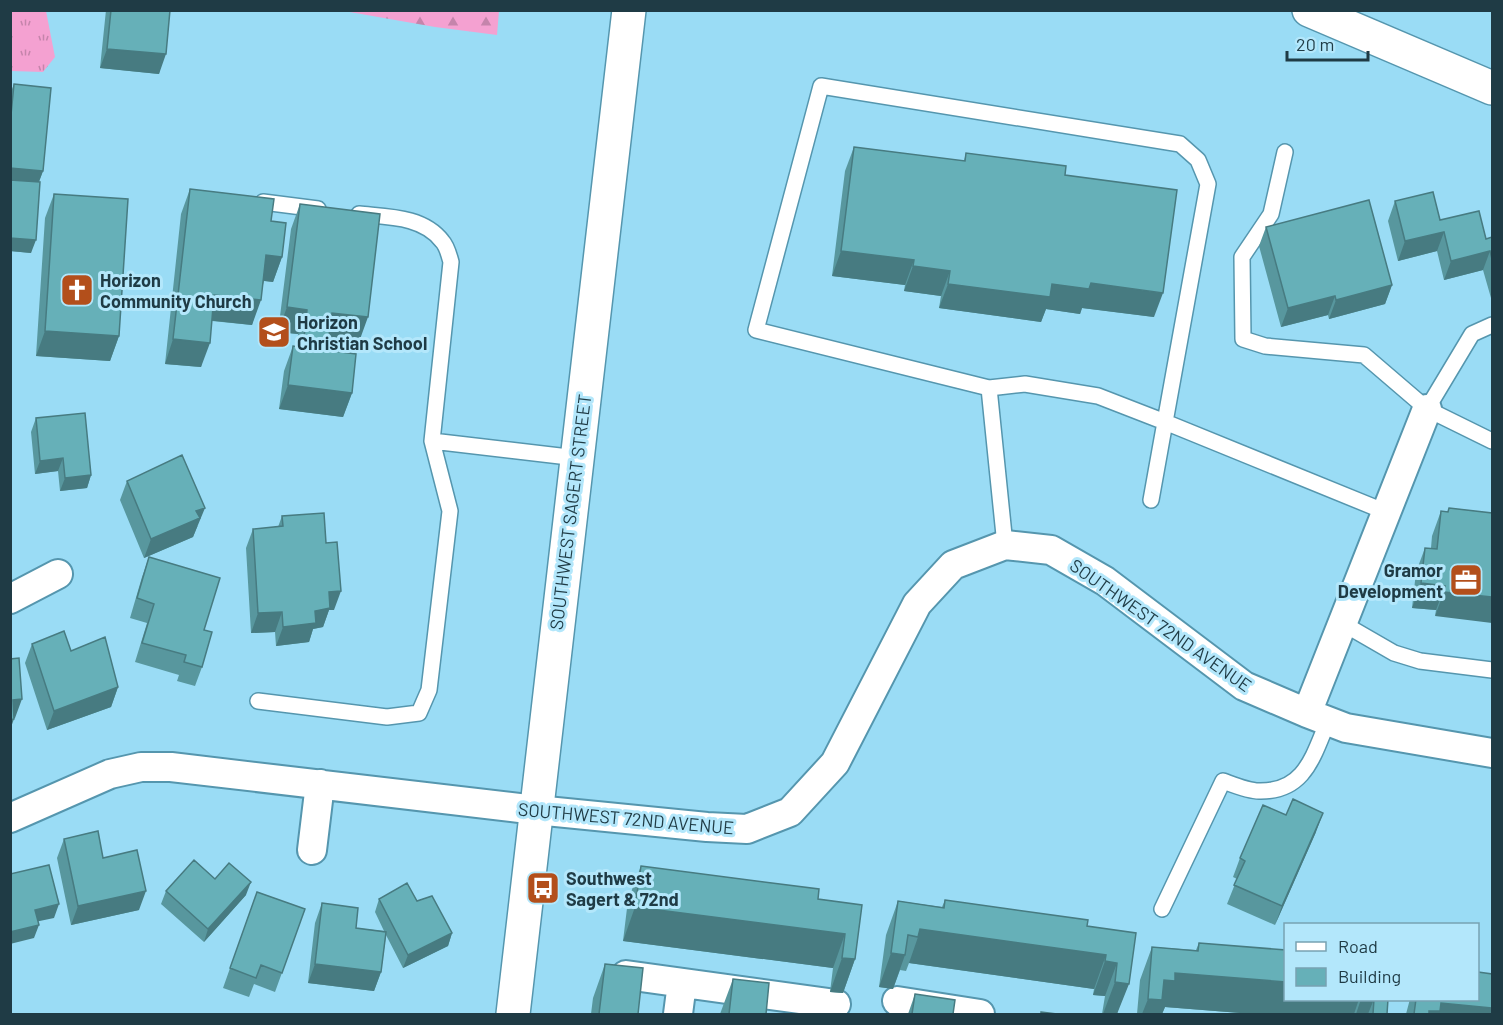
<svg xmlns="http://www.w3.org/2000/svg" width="1503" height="1025" viewBox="0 0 1503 1025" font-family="Barlow,sans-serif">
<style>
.grass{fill:url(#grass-tufts)}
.forest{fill:url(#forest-firs)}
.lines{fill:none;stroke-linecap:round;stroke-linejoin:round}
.lane-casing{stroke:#5596ae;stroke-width:18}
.street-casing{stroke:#5596ae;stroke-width:32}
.secondary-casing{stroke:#5596ae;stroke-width:36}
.highway-casing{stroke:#5596ae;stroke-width:36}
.lane{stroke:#fff;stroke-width:15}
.street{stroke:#fff;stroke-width:28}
.secondary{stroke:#fff;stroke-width:33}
.highway{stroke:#fff;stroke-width:33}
.wall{fill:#58979e}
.shaded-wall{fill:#477b81}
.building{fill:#66b0b8;stroke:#477b81;stroke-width:1.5}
.labels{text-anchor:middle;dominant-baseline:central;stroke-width:6;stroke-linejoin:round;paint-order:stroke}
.poi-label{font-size:18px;font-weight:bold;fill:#1f3b45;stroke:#b3e7fb;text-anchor:start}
.street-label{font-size:18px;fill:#1f3b45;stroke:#b3e7fb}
</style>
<defs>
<pattern id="grass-tufts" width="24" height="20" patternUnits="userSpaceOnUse" patternTransform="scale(1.5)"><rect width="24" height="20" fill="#f4a1d1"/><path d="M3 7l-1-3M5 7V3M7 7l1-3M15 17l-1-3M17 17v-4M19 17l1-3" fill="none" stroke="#c584ab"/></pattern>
<pattern id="forest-firs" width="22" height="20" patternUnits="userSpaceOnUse" patternTransform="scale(1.5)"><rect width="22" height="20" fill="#f4a1d1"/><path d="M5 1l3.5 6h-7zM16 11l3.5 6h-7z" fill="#c584ab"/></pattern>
</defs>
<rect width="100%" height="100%" fill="#9adcf5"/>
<path class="grass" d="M11 10 46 11 55 57 43 72 11 71Z"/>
<path class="forest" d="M344 11H499L497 35 435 27Z"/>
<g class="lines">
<defs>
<path id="lane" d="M1285 152 1271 214 1242 257 1243 339 1265 346 1364 355 1427 409 1492 441
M263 202 318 209
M359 214C387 217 423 216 442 241 447 246 449 255 451 262L432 441 577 458
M989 388 1025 384 1098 396 1165 422 1208 184 1198 160 1180 144 821 86 756 330 989 388 1005 545
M1427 409 1472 334 1492 325
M1151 500 1165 422 1386 512
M1342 623 1394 653 1420 661 1492 670
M258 701 387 717 419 713 429 690 450 511 432 441
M1162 909 1223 781C1234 785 1248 791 1259 791 1305 792 1313 756 1328 721"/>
<path id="street" d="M10 599 58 574
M1307 713 1427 409
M10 818 110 774 141 767H171L536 810 707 827 747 829 790 812 835 763 917 604 953 565 1005 545 1051 550 1105 581 1244 686 1307 713 1346 728 1492 753
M312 850 320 784
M626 975 836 1004
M897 1001 980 1014
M678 1014 682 983"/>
<path id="secondary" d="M513 1014 629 10"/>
<path id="highway" d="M1309 10 1492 88"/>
</defs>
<use href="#lane" class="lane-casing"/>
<use href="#street" class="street-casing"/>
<use href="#secondary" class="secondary-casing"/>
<use href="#highway" class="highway-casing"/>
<use href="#lane" class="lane"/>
<use href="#street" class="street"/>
<use href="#secondary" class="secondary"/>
<use href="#highway" class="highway"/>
</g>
<path class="wall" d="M106 10H170L159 74 100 68Z
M14 84 43 171 39 182 31 253 10 251V94Z
M854 147 964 161 966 153 1065 175 1154 317 1082 308 1080 314 1046 309 1041 322 939 308 941 296 904 291 905 285 832 276 845 171Z
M190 189 271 221 282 257 273 282 264 281 252 325 212 321 201 367 165 364 181 214Z
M54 194 119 336 110 361 36 356 45 218Z
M1395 201 1486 239 1492 237V298H1491L1483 270 1444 280 1437 251 1398 261 1388 221Z
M300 204 359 342 329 338 327 350 352 393 343 417 279 409 284 371 293 346H297L298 334 278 332 291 229Z
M1266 227 1392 285 1385 304 1329 319 1328 315 1281 327 1259 246Z
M36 418 91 475 87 488 60 491 58 471 35 474 31 432Z
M127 481 198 527H197L193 537 144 558 120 500Z
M1449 508 1492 513 1435 616 1436 610 1412 608 1416 572 1425 548H1431L1432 536 1441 511 1448 512Z
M282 516 326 543 334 610H329L323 627 313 629 309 642 276 646 275 632 251 633 246 548 253 529 278 527Z
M149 557 204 630 202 667 195 686 177 681 179 675 135 662 147 623 130 618 142 577Z
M32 644 71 651 118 687 111 707 47 730 25 663Z
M1316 832 1275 925 1227 904 1237 879 1233 877 1240 858Z
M64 839 103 858 139 910 71 925 57 858Z
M641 866 818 899 862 905 855 959 843 993 830 992 833 968 623 941 628 900Z
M215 879 246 895 204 942 161 904 166 891Z
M257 892 305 909 275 992 254 984 249 997 223 988Z
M379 899 417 901 452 933 448 946 403 968 386 935 381 972 374 991 308 983 315 923 322 903 356 928 384 931 375 912Z
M945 900 1087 926 1136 933 1117 1014H1102L1105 996 1093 995 1094 989 909 963 906 971 900 970 893 989 879 987 886 935 898 901 942 907Z
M1199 943 1286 999H1388L1387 1014H1253L1165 1007 1162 1014H1137L1140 980 1152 947 1196 950Z
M605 964 638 1014H591L593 998Z
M733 979 766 1014H720Z
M915 994 953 1014H908Z
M1410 999H1478L1492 1014H1406Z"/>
<path class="shaded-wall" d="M107 49 166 54 159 74 100 68Z
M10 168 43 171 38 184 10 182Z
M1444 232 1437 251 1398 261 1405 241Z
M10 238 36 240 31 253 10 251Z
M841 251 914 260 905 285 832 276Z
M1490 251 1483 270 1444 280 1451 261Z
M266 255 282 257 273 282 258 280Z
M913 266 950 271 941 296 904 291Z
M1091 283 1163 293 1154 317 1082 308 1080 314 1046 309 1041 322 939 308 948 284H1052Z
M1392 285 1385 304 1329 319 1336 300Z
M214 295 261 300 252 325 206 320Z
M1335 296 1328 315 1281 327 1288 308Z
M287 307 307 310 298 334 278 332Z
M332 313 368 317 359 342 323 338Z
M45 331 119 336 110 361 36 356Z
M173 339 210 343 201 367 165 364Z
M288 385 352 393 343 417 279 409Z
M63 458 58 471 35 474 40 461Z
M91 475 87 488 60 491 65 478Z
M205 508 193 537 144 558 151 539 196 511Z
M1421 583 1445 586 1436 610 1412 608Z
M341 591 334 610H329L323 627 313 629 309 642 276 646 283 627 329 592Z
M1444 592 1492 597V623L1435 616Z
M282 612 275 632 251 633 258 613Z
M118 687 111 707 47 730 54 711Z
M22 699 15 718H10L13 700Z
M14 719 10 730V720Z
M1323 813 1316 832 1275 925 1282 906Z
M251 882 246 895 204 942 208 929Z
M146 891 139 910 71 925 78 906Z
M59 904 54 918 30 923 35 910Z
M635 907 845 934 833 968 623 941Z
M39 925 34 938 10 944V932Z
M920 929 1106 955 1094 989 909 963 918 937Z
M452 933 448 946 403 968 408 955Z
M891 953 905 955 893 989 879 987Z
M842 958 855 959 843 993 830 992Z
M1105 961 1117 963 1105 996 1093 995Z
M315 964 381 972 374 991 308 983Z
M1175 973 1286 982V999H1359L1354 1014H1253L1165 1007 1162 1014H1142L1148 999 1164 980Z
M1115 982 1129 984 1117 1014H1103Z
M1361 999H1374L1368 1014H1356Z
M1441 1003 1492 1008V1014H1428L1429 1011Z"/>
<path class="building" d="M111 10H170L166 54 107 49Z
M14 84 51 88 43 171 10 168V125Z
M854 147 965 161 966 153 1066 166 1065 175 1177 190 1163 293 1091 283 1089 289 1052 284 1050 297 948 284 950 271 913 266 914 260 841 251Z
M10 180 40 182 36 240 10 238Z
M190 189 274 199 271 221 286 223 282 257 266 255 261 300 214 295 210 343 173 339Z
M1433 192 1440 220 1479 211 1486 239 1492 237V259L1490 251 1451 261 1444 232 1405 241 1395 201Z
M54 194 128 199 119 336 45 331Z
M1369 200 1392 285 1336 300 1335 296 1288 308 1266 227Z
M300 204 380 214 368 317 332 313 327 350 356 354 352 393 288 385 293 346 303 347 307 310 287 307Z
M85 413 91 475 65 478 63 458 40 461 36 418Z
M182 455 205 508 196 511 200 518 151 539 127 481Z
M1449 508 1492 513V597L1444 592 1445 586 1421 583 1425 548 1437 549 1441 511 1448 512Z
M324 513 326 543 337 542 341 591 329 592 330 608 315 611 316 623 283 627 282 612 258 613 253 529 283 526 282 516Z
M149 557 220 578 204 630 212 632 202 667 184 662 186 655 142 643 154 604 137 598Z
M64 631 71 651 105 637 118 687 54 711 32 644Z
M19 658 22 699 13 700 14 719 10 720V659Z
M1293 799 1323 813 1282 906 1234 885 1245 861 1240 858 1263 805 1286 815Z
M98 831 103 858 137 850 146 891 78 906 64 839Z
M194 860 215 879 229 863 251 882 208 929 166 891Z
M49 865 59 904 35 910 39 925 10 932V874Z
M641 866 819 889 818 899 862 905 855 959 842 958 845 934 635 907Z
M407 883 417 901 432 896 452 933 408 955 379 899Z
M257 892 305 909 282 973 261 965 256 978 230 968Z
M945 900 1088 920 1087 926 1136 933 1129 984 1115 982 1117 963 1105 961 1106 955 920 929 918 937 908 935 905 955 891 953 898 901 944 908Z
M322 903 358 908 356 928 386 932 381 972 315 964Z
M1199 943 1286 950V982L1175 973V981L1164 980 1162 1000 1148 999 1152 947 1198 951Z
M605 964 643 968 638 1014H599Z
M1478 972 1492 974V1008L1441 1003 1440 1011H1429V1014H1414L1416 999H1478Z
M733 979 769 983 766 1014H729Z
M915 994 955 1000 953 1014H912Z
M1374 999H1388L1387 1014H1373Z
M1041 1012 1057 1014H1041Z"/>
<defs>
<symbol id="church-square" viewBox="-11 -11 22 22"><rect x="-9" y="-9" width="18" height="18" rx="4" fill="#b34f1b" stroke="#b3e7fb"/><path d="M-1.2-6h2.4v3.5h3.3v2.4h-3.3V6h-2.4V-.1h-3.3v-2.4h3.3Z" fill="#fff"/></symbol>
<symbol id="school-square" viewBox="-11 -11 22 22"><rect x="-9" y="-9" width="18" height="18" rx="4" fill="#b34f1b" stroke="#b3e7fb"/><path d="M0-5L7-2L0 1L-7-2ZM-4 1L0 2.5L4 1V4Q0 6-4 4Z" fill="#fff"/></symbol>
<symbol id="office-square" viewBox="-11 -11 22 22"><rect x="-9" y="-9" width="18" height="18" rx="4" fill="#b34f1b" stroke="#b3e7fb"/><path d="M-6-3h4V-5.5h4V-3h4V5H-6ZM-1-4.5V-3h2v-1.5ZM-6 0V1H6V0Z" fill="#fff"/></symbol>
<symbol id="bus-square" viewBox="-11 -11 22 22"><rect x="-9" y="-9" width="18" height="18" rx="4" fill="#b34f1b" stroke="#b3e7fb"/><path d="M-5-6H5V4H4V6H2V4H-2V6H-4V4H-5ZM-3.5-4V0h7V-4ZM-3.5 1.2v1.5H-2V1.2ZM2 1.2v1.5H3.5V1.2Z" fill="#fff"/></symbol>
</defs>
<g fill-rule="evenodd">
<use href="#church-square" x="58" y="271" width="38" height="38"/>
<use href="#school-square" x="255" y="313" width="38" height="38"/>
<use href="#office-square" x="1447" y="561" width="38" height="38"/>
<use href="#bus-square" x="524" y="869" width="38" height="38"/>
</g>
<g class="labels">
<g class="poi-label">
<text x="100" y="280">Horizon<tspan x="100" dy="21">Community Church</tspan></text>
<text x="297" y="322">Horizon<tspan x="297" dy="21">Christian School</tspan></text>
<text x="1443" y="570" text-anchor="end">Gramor<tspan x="1443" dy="21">Development</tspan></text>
<text x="566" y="878">Southwest<tspan x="566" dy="21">Sagert &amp; 72nd</tspan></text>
</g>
<g class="street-label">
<text transform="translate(570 512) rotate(-83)">SOUTHWEST SAGERT STREET</text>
<text transform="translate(1161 625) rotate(35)">SOUTHWEST 72ND AVENUE</text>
<text transform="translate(626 818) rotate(5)">SOUTHWEST 72ND AVENUE</text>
</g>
</g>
<rect width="1503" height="1025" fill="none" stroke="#1f3b45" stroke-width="24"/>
<rect x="1284" y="923" width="195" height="78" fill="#b3e7fb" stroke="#78a2b2" stroke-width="1.5"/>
<rect x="1296" y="942" width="30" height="9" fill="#ffffff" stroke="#78a2b2" stroke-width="1.5"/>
<text x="1338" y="953" font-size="18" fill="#1f3b45">Road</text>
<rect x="1296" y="968" width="30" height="18" fill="#66b0b8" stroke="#78a2b2" stroke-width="1.5"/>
<text x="1338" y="983" font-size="18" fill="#1f3b45">Building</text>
<path d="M1287 51v9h81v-9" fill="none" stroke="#1f3b45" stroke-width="3"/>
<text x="1296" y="51" font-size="18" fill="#1f3b45" stroke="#b3e7fb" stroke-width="4.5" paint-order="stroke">20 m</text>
</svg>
